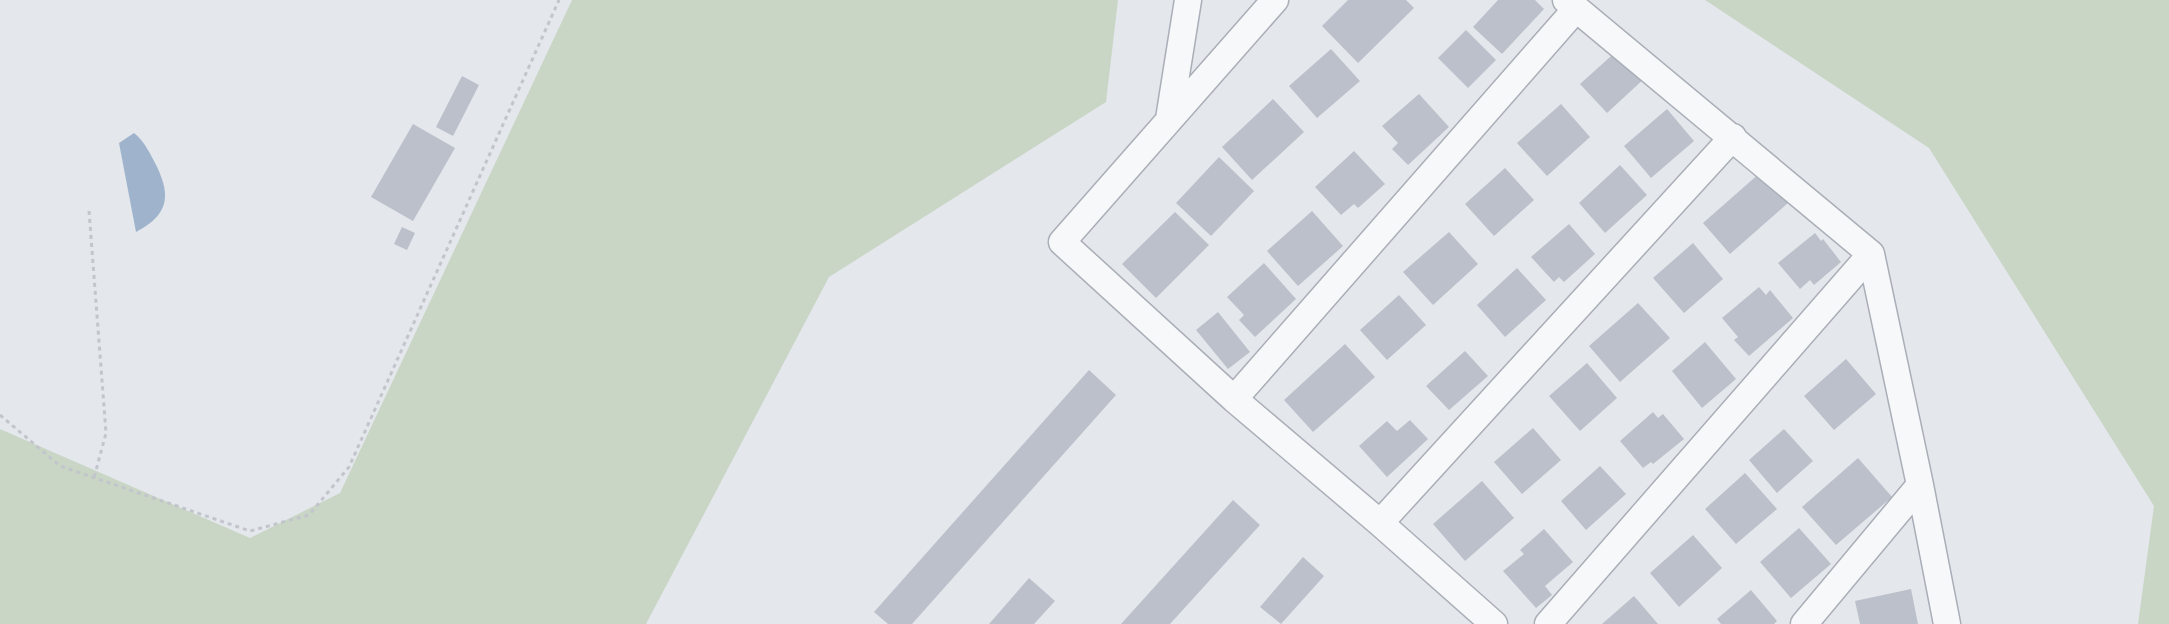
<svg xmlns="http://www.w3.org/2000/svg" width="2169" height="624" viewBox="0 0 2169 624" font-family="Roboto,sans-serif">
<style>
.green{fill:#c9d6c5}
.water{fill:#9fb4cc}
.building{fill:#bbc0ca}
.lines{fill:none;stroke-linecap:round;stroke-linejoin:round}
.minor-casing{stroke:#a9aeb7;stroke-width:29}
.path{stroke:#c2c5cb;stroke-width:3;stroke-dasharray:4 4;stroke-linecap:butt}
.minor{stroke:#f7f8fa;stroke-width:26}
</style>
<rect width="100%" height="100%" fill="#e4e7ec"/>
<path class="green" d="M572 0H1118L1106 102 829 277 646 624H0V429L250 538 340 493Z
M1705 0H2169V624H2138L2154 506 1929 148Z"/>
<path class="water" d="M134 133C144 141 148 150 154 161 171 193 171 214 136 232L119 143Z"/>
<path class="building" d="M1348 0H1406L1414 8 1358 63 1322 26Z
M1498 0H1535L1544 9 1502 54 1473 27Z
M1466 30 1496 60 1468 88 1438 58Z
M1620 48 1646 77 1607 113 1580 84Z
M1331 49 1360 81 1317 118 1289 86Z
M462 76 479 85 453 136 436 127Z
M1419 94 1449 127 1408 165 1392 149 1398 143 1382 126Z
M1273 99 1304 132 1252 180 1222 147Z
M1561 104 1590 137 1547 176 1517 143Z
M1667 109 1694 141 1651 178 1624 146Z
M413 124 455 148 413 221 371 197Z
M1354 151 1385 184 1358 208 1354 204 1341 215 1315 187Z
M1219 157 1254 191 1211 236 1176 203Z
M1620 165 1647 195 1605 233 1579 203Z
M1505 168 1534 200 1494 236 1465 204Z
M1761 172 1788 203 1730 254 1703 223Z
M1312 211 1343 246 1298 286 1267 251Z
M1175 212 1209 245 1156 298 1122 264Z
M1569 224 1595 254 1564 282 1559 277 1554 282 1531 257Z
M402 227 415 233 407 250 394 244Z
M1449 232 1478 264 1433 305 1403 272Z
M1815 233 1821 241 1823 239 1841 262 1814 285 1810 280 1800 289 1778 263Z
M1693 243 1723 279 1684 313 1653 278Z
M1264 263 1296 299 1255 337 1239 320 1244 315 1227 297Z
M1517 268 1546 300 1505 337 1477 305Z
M1759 287 1766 295 1770 290 1793 318 1749 356 1734 340 1738 337 1722 318Z
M1399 295 1426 325 1387 360 1360 330Z
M1638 303 1670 338 1620 382 1589 346Z
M1218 312 1250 352 1228 369 1196 330Z
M1705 342 1736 379 1702 408 1672 371Z
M1345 344 1375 377 1313 432 1284 400Z
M1465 351 1488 376 1449 410 1426 386Z
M1846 359 1876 394 1834 430 1804 396Z
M1587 363 1617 398 1580 431 1549 396Z
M1089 370 1116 395 912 624H888L874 612Z
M1653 412 1658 418 1663 414 1684 439 1653 464 1651 462 1643 468 1620 441Z
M1410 420 1428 439 1387 477 1359 446 1387 421 1397 431Z
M1533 428 1561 460 1522 494 1494 462Z
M1784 429 1813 461 1777 493 1749 460Z
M1858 458 1892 497 1836 545 1802 507Z
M1600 466 1626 494 1586 530 1561 501Z
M1745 473 1777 509 1736 544 1705 509Z
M1482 481 1514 518 1465 561 1433 524Z
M1233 500 1260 525 1170 624H1121Z
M1799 528 1831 564 1791 598 1760 562Z
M1544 529 1573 562 1545 586 1552 595 1536 608 1503 571 1524 554 1520 550Z
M1693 535 1722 568 1679 607 1650 573Z
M1303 557 1324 576 1281 624 1260 607Z
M1029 578 1055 601 1034 624H989Z
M1911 589 1918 624H1860L1855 601Z
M1751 590 1777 621 1774 624H1721L1717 619Z
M1634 596 1658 624H1602Z"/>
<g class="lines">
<defs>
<path id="minor" d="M1275 0 1062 242 1234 399 1380 523 1494 624
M1566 0 1871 254 1920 485 1947 624
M1169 119 1188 0
M1234 399 1576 9
M1380 523 1733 137
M1548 624 1871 254
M1804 624 1920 485"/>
</defs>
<use href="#minor" class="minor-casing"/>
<path class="path" d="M89 211 106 433 94 478
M0 415 60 466 250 531 309 515 349 467 559 0"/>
<use href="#minor" class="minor"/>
</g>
</svg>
